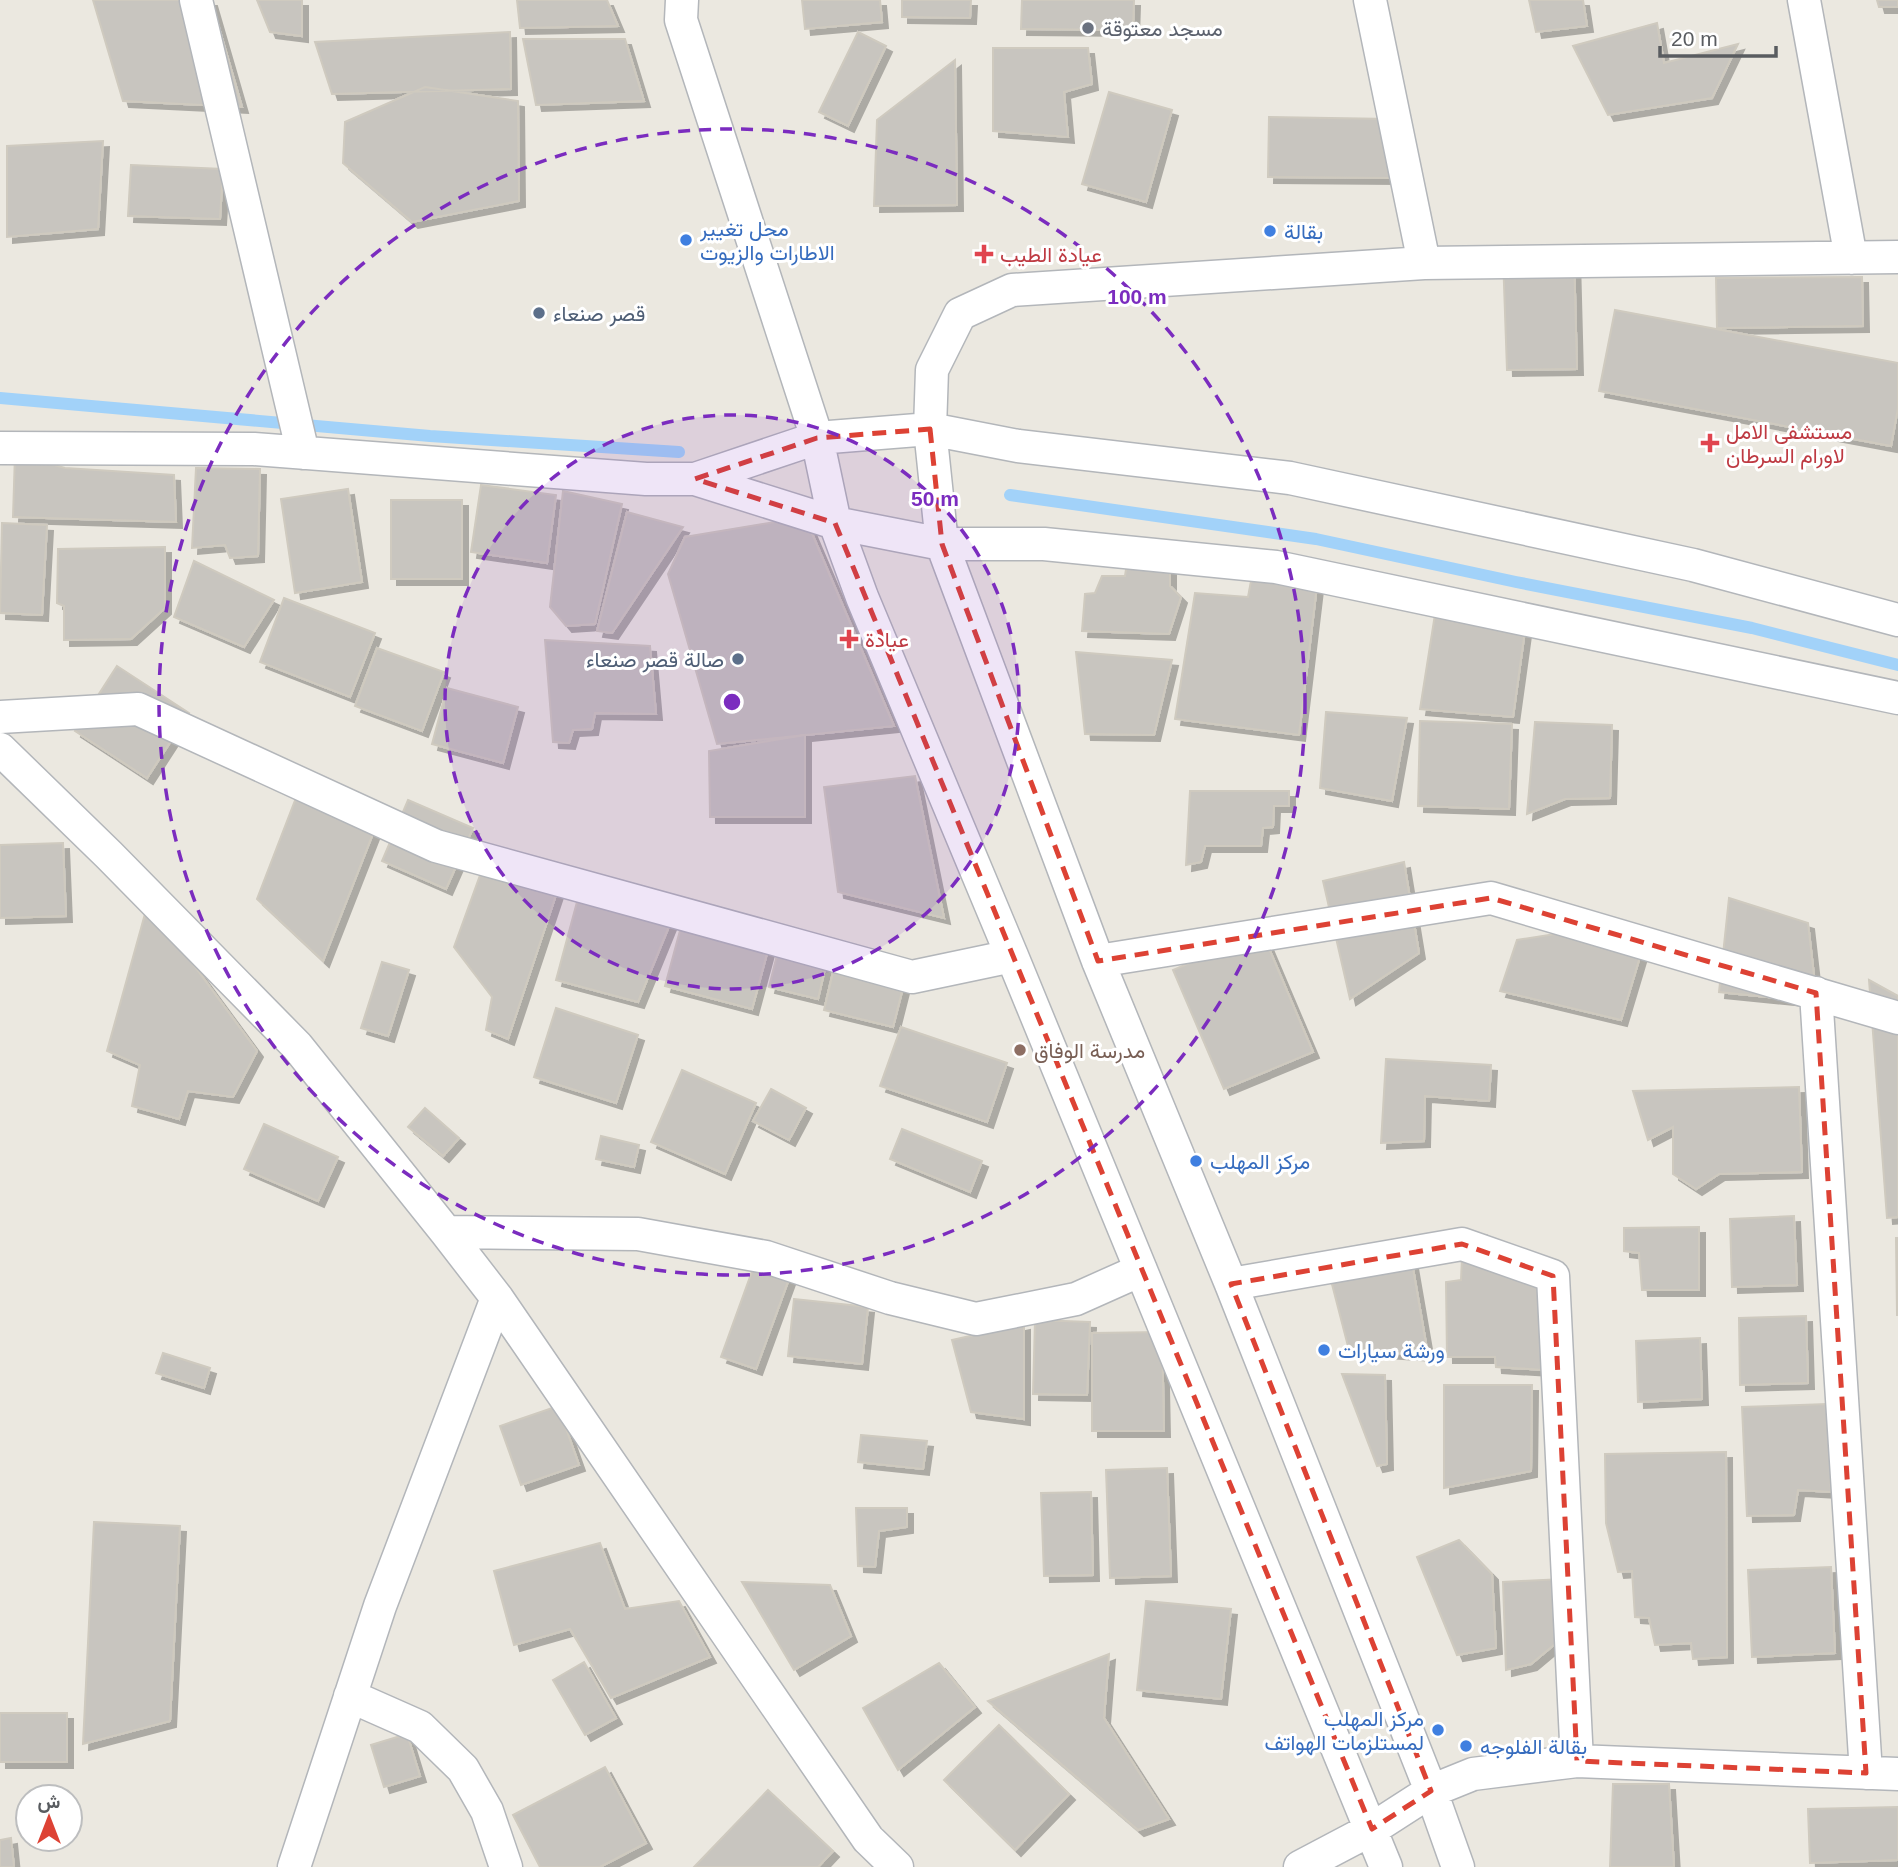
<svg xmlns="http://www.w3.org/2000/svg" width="1898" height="1867" viewBox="0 0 1898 1867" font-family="Helvetica,Vazirmatn,sans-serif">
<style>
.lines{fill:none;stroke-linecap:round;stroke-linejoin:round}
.stream{stroke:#a2d2f9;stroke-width:12}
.building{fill:#c8c5bf;stroke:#cfcabf;stroke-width:2;filter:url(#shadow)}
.minor-casing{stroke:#b3b6ba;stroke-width:35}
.minor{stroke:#fff;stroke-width:32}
.marked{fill:none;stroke:#dd4234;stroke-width:5;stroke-dasharray:14 9;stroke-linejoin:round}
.ring{fill:none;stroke:#7b2cbf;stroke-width:3.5;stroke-dasharray:12 9}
.worship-dot{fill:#6b7280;stroke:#fff;stroke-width:2.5}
.shop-dot{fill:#3f7fe0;stroke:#fff;stroke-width:2.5}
.health-dot{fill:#e0444e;stroke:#fff;stroke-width:2.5}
.service-dot{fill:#5c6f8a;stroke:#fff;stroke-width:2.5}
.education-dot{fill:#8d6e63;stroke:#fff;stroke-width:2.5}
.labels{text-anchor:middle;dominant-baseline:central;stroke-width:6;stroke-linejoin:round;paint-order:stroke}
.worship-label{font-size:21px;fill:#5b616d;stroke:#fff;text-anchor:start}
.shop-label{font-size:21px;fill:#366cbe;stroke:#fff;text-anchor:start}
.health-label{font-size:21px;fill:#be3a42;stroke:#fff;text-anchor:start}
.service-label{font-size:21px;fill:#4e5e75;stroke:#fff;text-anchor:start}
.education-label{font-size:21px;fill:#785e54;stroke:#fff;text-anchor:start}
.centre{fill:#7b2cbf;stroke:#fff;stroke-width:3.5}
.ring-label{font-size:21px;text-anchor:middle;font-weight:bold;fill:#7b2cbf;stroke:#fff;stroke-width:6;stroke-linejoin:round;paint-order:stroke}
</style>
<defs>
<filter id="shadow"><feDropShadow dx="6" dy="6" stdDeviation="0" flood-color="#0004"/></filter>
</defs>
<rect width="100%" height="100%" fill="#ebe8e0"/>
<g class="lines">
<path class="stream" d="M0 398 430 436 679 452
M1010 495 1316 539 1516 582 1752 628 1898 665"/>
</g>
<path class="building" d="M93 0H211L242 107 123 101Z
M257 0H302V36L270 32Z
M517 0H607L618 26 520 28Z
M802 0H880L882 22 805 29Z
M902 0H971L970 18 902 17Z
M1022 0H1134L1133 30 1021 29Z
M1529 0H1583L1587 26 1536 32Z
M1877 0H1898V7H1879Z
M1657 23 1664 63 1738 44 1712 98 1608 115 1573 46Z
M510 32 511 89 332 94 315 42Z
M858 32 886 46 848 126 819 112Z
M523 39H625L644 101 536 105Z
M993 48H1088L1092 84 1064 92 1068 137 993 131Z
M955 60 957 205 874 206 877 120Z
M425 87 518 101 519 201 412 222 343 163 345 122Z
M1109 92 1172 110 1146 202 1082 184Z
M1269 117 1391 119V178L1268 177Z
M103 141 98 229 7 237V146Z
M131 165 223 169 220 219 128 216Z
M1574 254 1577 369 1507 370 1503 256Z
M1862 277 1863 326 1717 328 1716 278Z
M1615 310 1898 363V408L1891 446 1599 391Z
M15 454 65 468 174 475 176 522 13 517Z
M196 468 260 469 258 556 230 558 225 545 192 548Z
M481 485 556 495 547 563 471 552Z
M348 489 362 582 295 593 281 499Z
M563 491 622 504 595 624 566 626 550 607Z
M391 500H462V579H391Z
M627 512 683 527 612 633 597 631Z
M805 517 894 726 717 744 668 574 685 537Z
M2 523 47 525 42 615 0 613Z
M165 547V608L131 639 64 640V606L57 603 58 549Z
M1128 556 1170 563V586L1181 597 1169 634 1082 631 1085 594 1095 593 1102 576H1125Z
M194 561 274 600 244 647 174 617Z
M1254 565 1318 577 1299 735 1175 719 1195 593 1248 597Z
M284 598 375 633 350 697 260 662Z
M1436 608 1526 623 1513 717 1420 709Z
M545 640 650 646 656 714 595 713 592 729 573 730 569 743 553 742Z
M377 648 444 672 422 731 355 706Z
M1076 652 1172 660 1154 735 1085 734Z
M117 666 189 713 147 778 75 731Z
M447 688 518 707 503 763 432 744Z
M1326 712 1407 718 1392 801 1320 788Z
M1420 721 1512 724 1509 809 1418 806Z
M1535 722 1612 725 1610 798 1565 799 1527 814Z
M805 735V817H710L709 751Z
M915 776 944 918 838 892 824 787Z
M304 777 381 813 323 961 257 899Z
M1190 791H1289V806H1274L1273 827 1263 828 1261 846H1205L1201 862 1186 865Z
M408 800 473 828 446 889 382 861Z
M63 843 66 916 0 918V845Z
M1404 862 1419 953 1350 999 1323 881Z
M483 867 557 892 508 1039 486 1030 492 997 454 947Z
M1729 898 1808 923 1817 1002 1719 992Z
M577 902 672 919 638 1002 556 980Z
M148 903 257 1051 233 1097 188 1091 179 1119 132 1106 140 1065 107 1051Z
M685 912 772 935 752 1009 665 986Z
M1581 930 1642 950 1621 1020 1500 991 1517 940Z
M1262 932 1313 1052 1224 1089 1173 970Z
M782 935 830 947 818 999 769 987Z
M840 943 910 960 893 1027 824 1010Z
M382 962 409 970 388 1036 361 1028Z
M1869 980 1898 996V1217L1887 1218Z
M556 1008 638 1035 616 1103 534 1077Z
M901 1027 1007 1063 987 1122 880 1086Z
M1386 1059 1491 1065 1489 1101 1425 1096 1424 1141 1381 1143Z
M682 1070 756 1103 725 1174 651 1142Z
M1799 1087 1802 1172 1719 1174 1696 1189 1673 1174V1127L1648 1140 1633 1091Z
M771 1089 806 1108 789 1140 753 1121Z
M425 1108 459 1138 443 1156 408 1127Z
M264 1124 338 1157 318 1201 244 1169Z
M902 1129 982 1161 970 1192 890 1159Z
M601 1136 639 1145 634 1167 596 1159Z
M1794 1216 1797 1285 1732 1287 1730 1219Z
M1699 1227V1290H1642L1639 1253 1624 1251V1228Z
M1463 1234 1487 1235 1494 1247 1544 1259V1370L1496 1367 1495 1357H1447L1446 1282 1461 1280Z
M1896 1238H1898V1315H1897Z
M1410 1251 1428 1355 1349 1350 1326 1261Z
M755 1263 790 1276 756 1369 721 1357Z
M794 1299 868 1307 862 1364 788 1356Z
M1806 1316 1808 1383 1740 1385 1739 1318Z
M1035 1320 1090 1322 1087 1395 1033 1394Z
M1024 1324V1419L971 1412 952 1340Z
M1162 1332 1164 1431H1092V1333Z
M1700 1338 1702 1399 1638 1402 1636 1341Z
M163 1353 210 1368 204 1388 156 1373Z
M1342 1374 1385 1375 1387 1464 1377 1466Z
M1444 1385H1532L1531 1471 1444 1488Z
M1827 1404 1831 1492 1798 1490 1794 1515 1747 1516 1742 1407Z
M558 1406 579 1465 521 1485 500 1426Z
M861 1435 927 1441 923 1469 858 1462Z
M1726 1452 1727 1657 1693 1659 1691 1643 1655 1645 1649 1618 1635 1617 1632 1571 1618 1572 1606 1523 1605 1454Z
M1167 1468 1171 1576 1110 1578 1106 1470Z
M1091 1492 1093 1575 1044 1576 1041 1493Z
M856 1508H907V1527L879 1531 875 1567 858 1566Z
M94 1522 180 1526 170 1721 83 1744Z
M1459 1540 1492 1574 1496 1648 1457 1655 1417 1557Z
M600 1543 625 1609 679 1601 710 1657 611 1698 570 1629 514 1645 494 1571Z
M1831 1567 1835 1653 1752 1657 1748 1570Z
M1563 1579 1555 1644 1531 1664 1506 1670 1503 1582Z
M742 1582 830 1585 851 1636 794 1670Z
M1146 1601 1231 1609 1221 1699 1137 1690Z
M1109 1654 1104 1718 1169 1819 1138 1830 988 1701Z
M584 1662 616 1718 585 1735 553 1680Z
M939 1663 975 1707 898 1770 863 1708Z
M0 1713H67V1762H0Z
M999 1725 1069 1794 1015 1850 944 1780Z
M407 1734 420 1776 384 1787 371 1745Z
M605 1767 646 1843 600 1867H540L513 1815Z
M1613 1784H1669L1674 1867H1610Z
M768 1790 833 1851 818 1867H694Z
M1898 1807V1860L1810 1863 1808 1809Z
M11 1838 14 1867H0V1840Z"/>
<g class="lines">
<defs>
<path id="minor" d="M196 0 303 453
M682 0 681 20 817 438 835 523 862 597 1012 956 1386 1867
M1370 0 1424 263
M1804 0 1851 258
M0 448 254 449 646 479H695L835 523 942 544H1044L1276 567 1898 698
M695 479 817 438 930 429 1018 446 1290 478 1693 565 1898 620
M0 717 138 709 436 846 912 977 1012 956
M0 749 109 855 297 1046 446 1232 497 1298 868 1839 897 1867
M1098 961 1491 898 1898 1018
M1816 993 1866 1773
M446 1232 638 1234 766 1257 890 1298 976 1319 1076 1299 1141 1270
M1231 1284 1462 1244 1553 1276 1577 1761
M350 1696 420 1727 463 1769 487 1811 506 1867
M294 1867 380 1606 497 1298
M1300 1867 1372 1829 1431 1791 1473 1774 1577 1761 1898 1774
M1458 1867 1431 1791 1231 1284 1098 961 942 544 930 429 932 370 960 314 1012 290 1424 263 1898 257"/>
</defs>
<use href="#minor" class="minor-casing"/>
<use href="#minor" class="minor"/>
</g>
<path class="marked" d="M930 429 942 544 1098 961 1491 898 1816 993 1866 1773 1577 1761 1553 1276 1462 1244 1231 1284 1431 1791 1372 1829 835 523 695 479 817 438Z"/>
<circle cx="732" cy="702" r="287" fill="#7b2cbf" fill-opacity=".12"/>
<g class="ring">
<circle cx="732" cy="702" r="287"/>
<circle cx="732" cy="702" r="573"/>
</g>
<circle class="worship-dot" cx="1088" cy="28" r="7"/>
<g class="shop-dot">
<circle cx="1270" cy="231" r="7"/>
<circle cx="686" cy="240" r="7"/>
<circle cx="1196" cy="1161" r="7"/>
<circle cx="1324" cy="1350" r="7"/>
<circle cx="1438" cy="1730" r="7"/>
<circle cx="1466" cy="1746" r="7"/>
</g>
<g class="health-dot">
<path d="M980.5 243.5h7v7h7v7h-7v7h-7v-7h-7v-7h7z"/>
<path d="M1706.5 432.5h7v7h7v7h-7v7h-7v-7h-7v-7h7z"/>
<path d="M845.5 628.5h7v7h7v7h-7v7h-7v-7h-7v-7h7z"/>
</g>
<g class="service-dot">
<circle cx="539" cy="313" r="7"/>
<circle cx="738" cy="659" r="7"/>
</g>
<circle class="education-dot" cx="1020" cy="1050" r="7"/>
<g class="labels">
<g class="worship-label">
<text x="1102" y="28">مسجد معتوقة</text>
</g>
<g class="shop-label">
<text x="700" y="228">محل تغيير<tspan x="700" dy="24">الاطارات والزيوت</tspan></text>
<text x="1284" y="231">بقالة</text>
<text x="1210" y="1161">مركز المهلب</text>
<text x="1338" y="1350">ورشة سيارات</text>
<text x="1424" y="1718" text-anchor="end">مركز المهلب<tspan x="1424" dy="24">لمستلزمات الهواتف</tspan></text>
<text x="1480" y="1746">بقالة الفلوجه</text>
</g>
<g class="health-label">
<text x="1000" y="254">عيادة الطيب</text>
<text x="1726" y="431">مستشفى الامل<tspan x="1726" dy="24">لاورام السرطان</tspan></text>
<text x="865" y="639">عيادة</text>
</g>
<g class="service-label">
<text x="553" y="313">قصر صنعاء</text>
<text x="724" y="659" text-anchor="end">صالة قصر صنعاء</text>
</g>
<g class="education-label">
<text x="1034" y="1050">مدرسة الوفاق</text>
</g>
</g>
<circle cx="732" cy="702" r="10" class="centre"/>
<g class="ring-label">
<text x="1137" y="304">100 m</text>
<text x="935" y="506">50 m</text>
</g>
<g transform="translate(49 1818)"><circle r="33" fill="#ffffff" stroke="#bdbebf" stroke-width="2"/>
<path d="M0-5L12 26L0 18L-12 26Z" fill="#dd4234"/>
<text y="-10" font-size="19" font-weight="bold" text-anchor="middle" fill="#595c60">ش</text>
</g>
<path d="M1660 46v10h116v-10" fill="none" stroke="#595c60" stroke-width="3.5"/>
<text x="1671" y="46" font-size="21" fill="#595c60" stroke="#ffffff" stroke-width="5" paint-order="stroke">20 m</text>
</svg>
